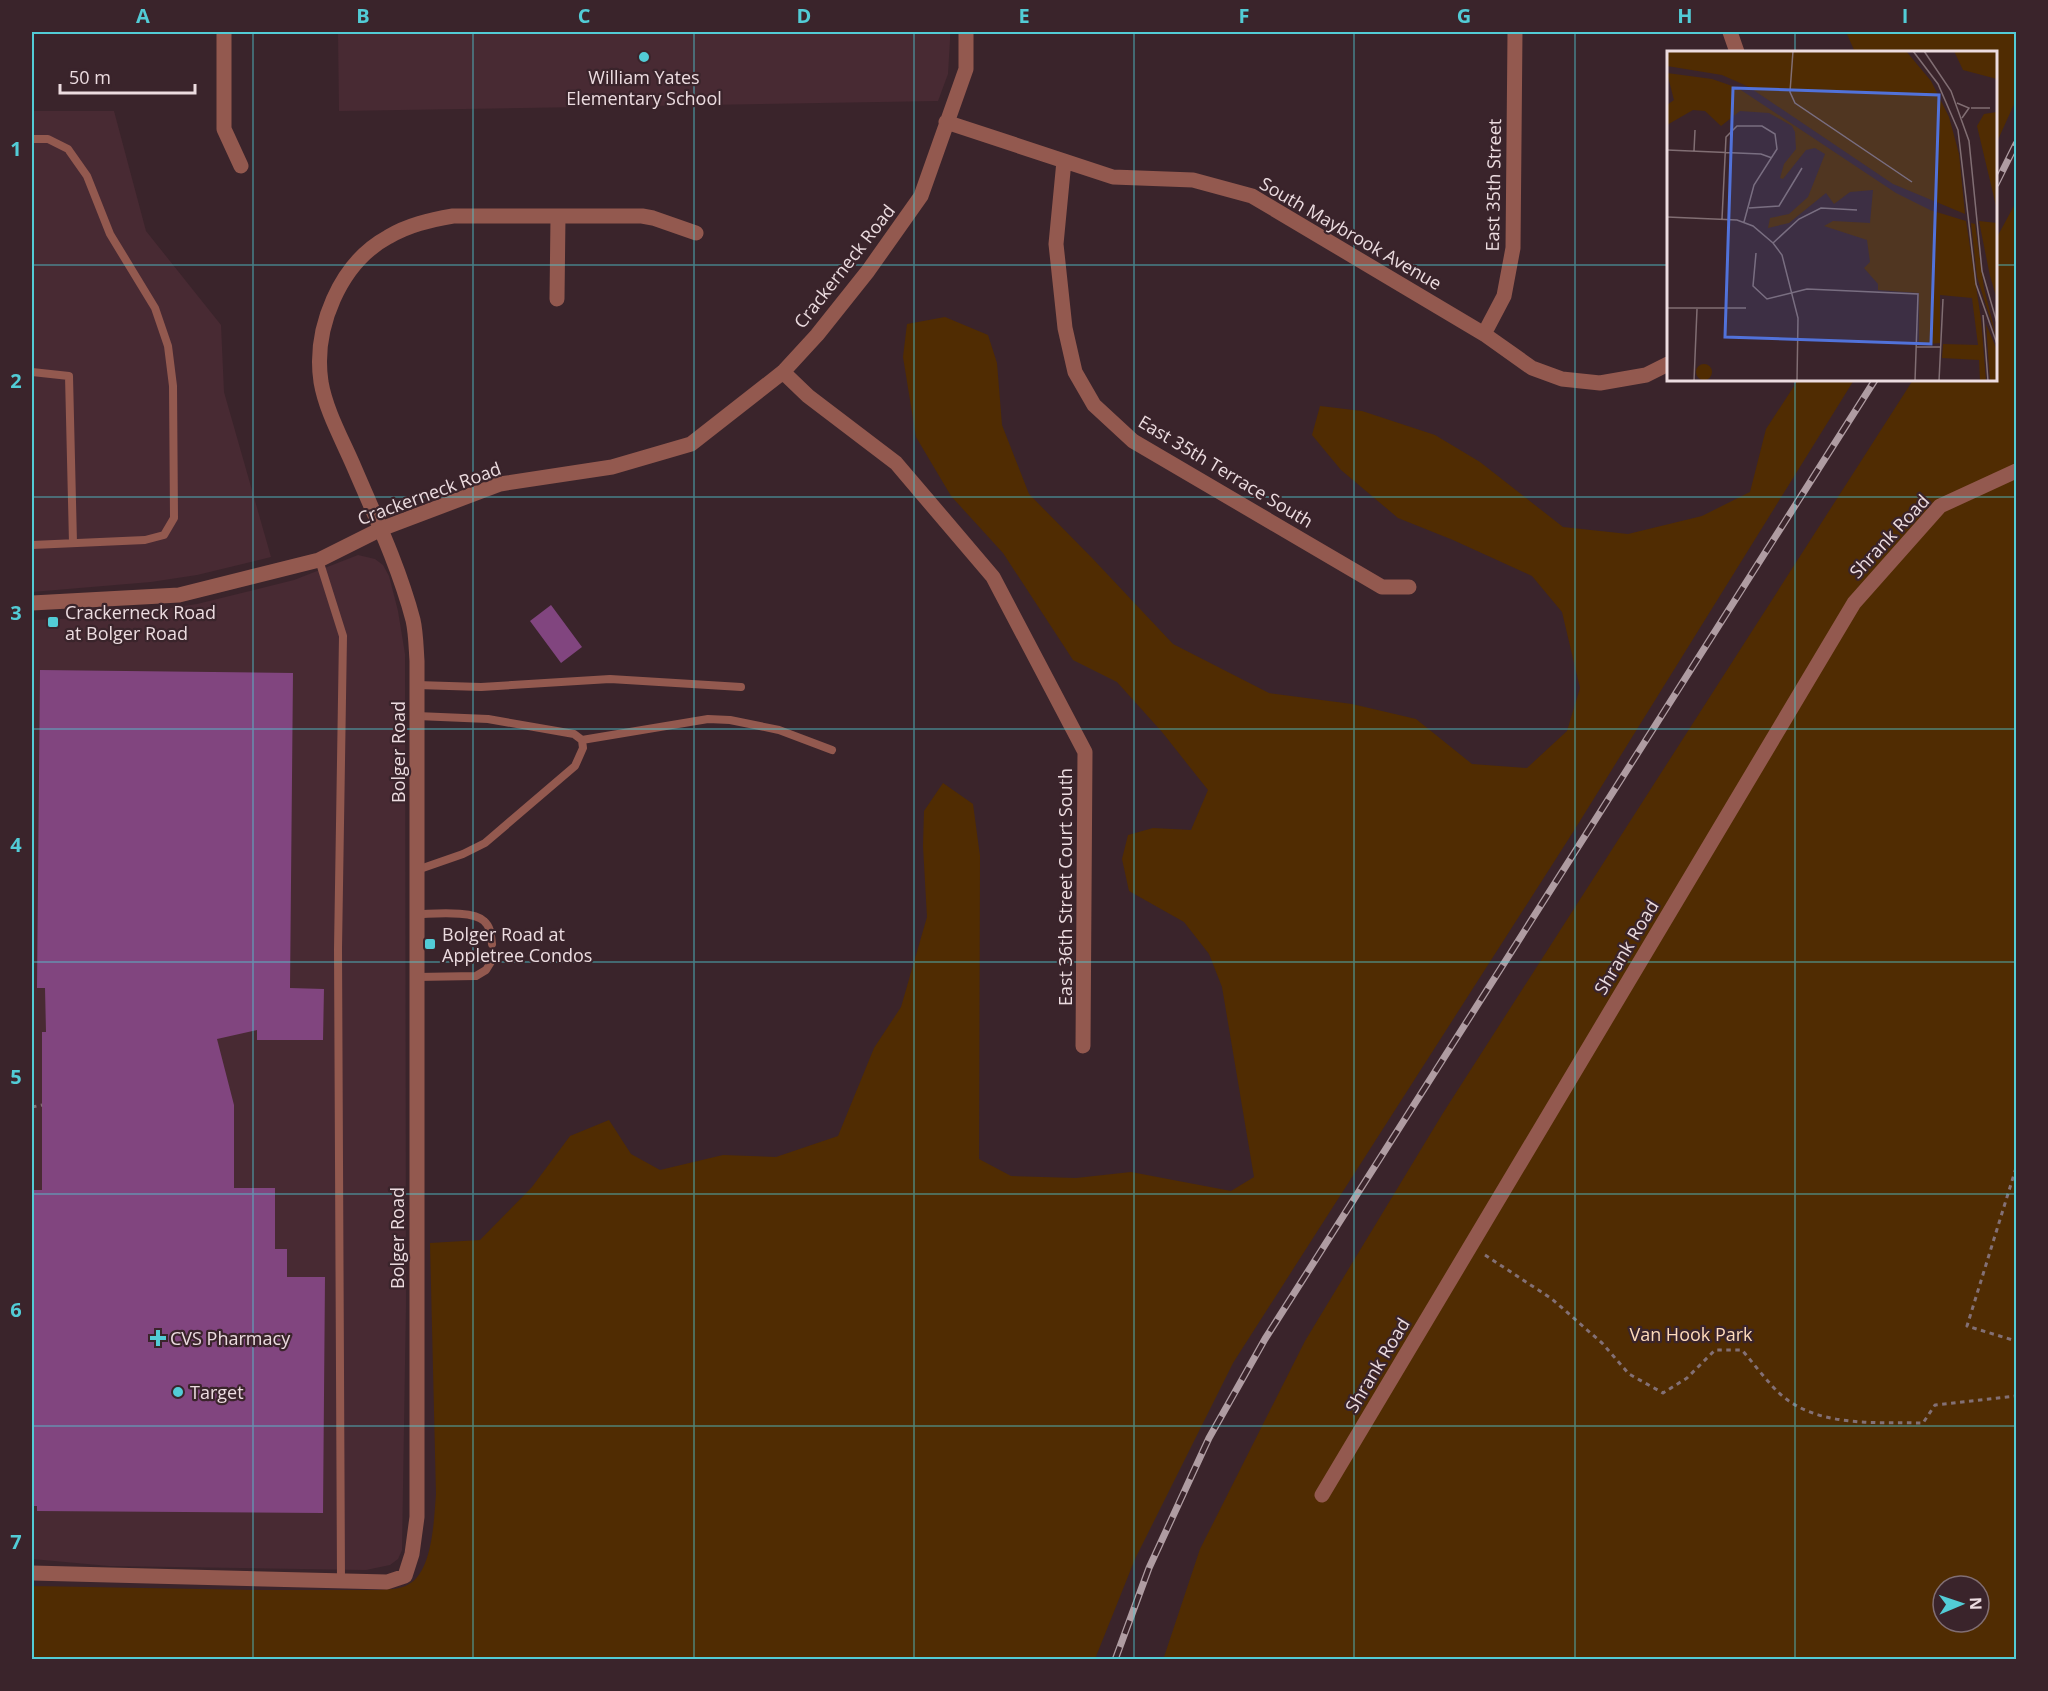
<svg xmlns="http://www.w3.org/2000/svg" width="2048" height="1691" viewBox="0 0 2048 1691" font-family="'Open Sans',sans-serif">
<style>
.built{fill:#482a33}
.green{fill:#502c02;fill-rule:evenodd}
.building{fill:#81457f}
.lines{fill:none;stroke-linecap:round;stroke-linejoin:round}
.path{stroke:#837075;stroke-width:3;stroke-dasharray:4.5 4.5;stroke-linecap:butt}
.service{stroke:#93594f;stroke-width:8}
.minor{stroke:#93594f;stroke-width:15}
.rail-casing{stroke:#af9ca2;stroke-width:7}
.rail{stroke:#3a242b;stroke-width:4.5;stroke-dasharray:14;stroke-linecap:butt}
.grid{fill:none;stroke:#52ccd6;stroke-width:1.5;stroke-opacity:0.55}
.poi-dot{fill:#52ccd6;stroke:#3a242b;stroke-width:2}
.labels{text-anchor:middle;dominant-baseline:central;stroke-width:4.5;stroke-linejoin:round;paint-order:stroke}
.poi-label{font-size:18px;fill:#ecdce0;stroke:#3a242b;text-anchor:start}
.street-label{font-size:18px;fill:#ecdce0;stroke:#3a242b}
.park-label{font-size:18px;fill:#fedabb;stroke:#3a242b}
.inset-road{fill:none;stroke:#816e73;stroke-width:1.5}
.view{fill:#5172da;fill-opacity:0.15;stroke:#5172da;stroke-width:3}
.inset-edge{fill:none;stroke:#ecdce0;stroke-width:3}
.neatline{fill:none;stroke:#52ccd6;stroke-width:2}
.grid-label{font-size:20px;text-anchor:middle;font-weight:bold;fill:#52ccd6}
</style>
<rect width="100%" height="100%" fill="#3a242b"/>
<path class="built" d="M338 32H950V40L948 74 938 101 339 111Z
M32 111H114L146 231 221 325 224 392 271 557 197 575 151 582 32 592Z
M358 555 375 559 383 565 389 576 398 611 405 654 406 1303 402 1550 398 1559 390 1565 366 1570 109 1566 32 1559V620L112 617 197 604 294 580Z"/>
<path class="green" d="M1846 32H2016V100L1996 144V52H1855Z
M2016 202V1659L1163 1660 1200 1549 1305 1341 1443 1113 1913 380H1996V239ZM1943 1586H1979V1622H1943Z
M945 317 988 335 997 363 1002 425 1029 494 1093 559 1173 644 1269 693 1352 704 1416 719 1472 764 1527 768 1567 731 1580 688 1562 612 1532 576 1453 540 1398 518 1341 470 1312 435 1320 406 1362 411 1435 435 1480 462 1563 527 1628 534 1702 516 1750 492 1766 429 1798 380H1854L1575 829 1233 1363 1135 1559 1095 1659 32 1660V1586L262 1590H377C388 1589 400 1590 409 1584 433 1571 434 1518 436 1494L430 1243 480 1240 532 1187 570 1136 609 1120 631 1154 660 1170 723 1155 776 1157 838 1136 874 1048 901 1007 927 917 923 846 924 811 943 783 973 804 980 856 979 1159 1011 1176 1076 1178 1131 1172 1231 1191 1254 1177 1222 987 1209 954 1184 922 1129 891 1122 859 1128 835 1153 828 1191 830 1208 790 1162 732 1117 682 1073 660 1003 553 951 496 916 437 903 357 907 324Z"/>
<path class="building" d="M551 605 582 647 561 663 530 621Z
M40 670 293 673 290 988 324 989 323 1040H257V1030L217 1039 234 1105V1188H275V1249H287V1277H325L323 1513 37 1511V1506H32V1190H42V1032H46L45 988H37Z"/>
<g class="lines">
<path class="path" d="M32 675V738
M32 1107 42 1105
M2016 1168 1967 1326 2016 1341
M1485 1255 1552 1299 1602 1343 1629 1374 1663 1393 1687 1378 1715 1350H1742C1754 1364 1765 1379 1778 1392 1815 1428 1876 1422 1923 1423L1935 1405 2016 1396"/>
<path class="service" d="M32 139H48L68 149 87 176 110 234 155 308 168 346 173 386 174 518 164 535 145 540 32 545
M32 372 69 376 73 543
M319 560 343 636 338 949 341 1581
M417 685 481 687 610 679 741 687
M582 740 708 719 730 720 779 730 832 750
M417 870 463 854 485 843 575 766 583 748 582 740 574 734 488 719 417 716
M416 914C433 914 473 910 484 921 491 927 491 936 492 944
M416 977 476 976 486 970 491 962"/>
<path class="minor" d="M224 32V129L241 166
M1730 32 1737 52
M946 122 1113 177 1193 180 1252 196 1484 334 1532 368 1562 379 1600 383 1646 375 1668 364
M1064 161 1056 244 1065 328 1075 372 1094 405 1133 441 1382 587H1409
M557 299 558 217
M1484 334 1504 296 1513 248 1515 32
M783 372 808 396 896 463 993 577 1085 752 1083 1046
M32 603 179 595 319 560 381 529 500 484 612 467 691 444 783 372 817 335 868 271 921 196 966 69V32
M1322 1495 1854 603 1940 506 2016 471
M32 1573 387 1582 405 1576 412 1554 417 1517V661C416 647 416 633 413 620 399 567 375 516 354 467 342 439 326 411 321 382 313 328 340 263 388 237 408 225 430 220 453 216H642L653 218 696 233"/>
<defs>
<path id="rail" d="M1996 184 2016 144
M1115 1660 1149 1568 1209 1438 1265 1339 1875 380"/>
</defs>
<use href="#rail" class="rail-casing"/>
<use href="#rail" class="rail"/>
</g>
<path class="grid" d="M253 32V1660M473 32V1660M694 32V1660M914 32V1660M1134 32V1660M1354 32V1660M1575 32V1660M1795 32V52M32 265H1668M1996 265H2016M1795 380V1660M32 497H2016M32 729H2016M32 962H2016M32 1194H2016M32 1426H2016"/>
<g class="poi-dot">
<circle cx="644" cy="57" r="6"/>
<rect x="47" y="616" width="12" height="12" rx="3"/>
<rect x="424" y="938" width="12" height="12" rx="3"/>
<path d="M155 1329h6v6h6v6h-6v6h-6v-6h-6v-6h6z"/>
<circle cx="178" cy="1392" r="6"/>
</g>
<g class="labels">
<g class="poi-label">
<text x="644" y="77" text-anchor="middle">William Yates<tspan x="644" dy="21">Elementary School</tspan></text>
<text x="65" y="612">Crackerneck Road<tspan x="65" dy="21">at Bolger Road</tspan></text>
<text x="442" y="934">Bolger Road at<tspan x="442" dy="21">Appletree Condos</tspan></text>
<text x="170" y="1338">CVS Pharmacy</text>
<text x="190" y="1392">Target</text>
</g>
<g class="street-label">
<text transform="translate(1493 185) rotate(-89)">East 35th Street</text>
<text transform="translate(1351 233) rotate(30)">South Maybrook Avenue</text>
<text transform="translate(844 266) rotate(-52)">Crackerneck Road</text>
<text transform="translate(1226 471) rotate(31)">East 35th Terrace South</text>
<text transform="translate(429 493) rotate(-20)">Crackerneck Road</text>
<text transform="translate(1889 536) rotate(-47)">Shrank Road</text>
<text transform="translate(398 752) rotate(-90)">Bolger Road</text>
<text transform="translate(1065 887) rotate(-90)">East 36th Street Court South</text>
<text transform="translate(1626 947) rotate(-59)">Shrank Road</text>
<text transform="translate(397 1238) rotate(-90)">Bolger Road</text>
<text transform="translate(1377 1365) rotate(-59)">Shrank Road</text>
</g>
<g class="park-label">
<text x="1691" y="1334">Van Hook Park</text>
</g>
</g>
<g transform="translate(1667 51)">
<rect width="330" height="330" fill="#3a242b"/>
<path d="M0 0H239L264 30 282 66 292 103 298 163 226 133 82 36 55 24 0 15ZM287 0H330V28L296 19ZM0 22 45 28 71 37 229 142 263 159 299 170 314 268 319 330H313L312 309 275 307 276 293 311 294 305 247 273 244V292L252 294V242L211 239V233L197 217 203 211 200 189 157 175 166 170 203 172 206 139 183 141 167 153 159 142 122 172 101 177 103 167 122 163 141 146 158 103 148 97 139 99 116 128 113 127 117 113 129 98 128 81 125 75 102 62 73 60 54 75 38 60 26 59 0 74V54L7 49ZM330 61V159L310 75 317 63ZM312 170 330 172V248L323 225ZM304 172 308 173 317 237 330 289 310 226ZM319 273 330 299V330H323ZM29 321a8 8 0 1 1 16 0a8 8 0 1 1-16 0Z" fill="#502c02"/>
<path class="inset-road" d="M126 0 123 41 128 52 245 131M246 0 271 33 291 79 309 233 330 293M257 0 284 40 302 90 315 220 330 272M290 52 302 57 295 67M304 57H323M0 99 94 103 105 107M27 100 28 79M82 157 112 155 135 117M0 166 70 169 86 175 106 192 115 204 131 267 130 330M55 168 59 86 70 75H95L108 83 110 98 87 134 77 171M106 192 132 168 154 157 190 159M89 202 86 235 100 248 140 238 251 243 248 330M0 257H79M316 264 321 330M249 296H274M27 330 30 258M272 330 276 248"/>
<path class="view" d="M66 37 272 44 264 293 58 286Z"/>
<rect width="330" height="330" class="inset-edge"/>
</g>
<rect width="2048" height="1691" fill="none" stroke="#3a242b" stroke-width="66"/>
<g transform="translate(1961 1604) rotate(88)"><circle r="28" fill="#3a242b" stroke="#816e73" stroke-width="1.5"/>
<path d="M0-4.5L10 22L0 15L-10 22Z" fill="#52ccd6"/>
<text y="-9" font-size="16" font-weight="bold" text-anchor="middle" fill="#ecdce0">N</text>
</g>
<path d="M60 84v9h135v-9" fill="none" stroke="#ecdce0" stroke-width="3"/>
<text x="69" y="84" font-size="18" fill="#ecdce0" stroke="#3a242b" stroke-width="4.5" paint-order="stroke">50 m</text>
<rect x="33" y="33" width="1982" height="1625" class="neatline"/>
<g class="grid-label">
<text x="143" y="23">A</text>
<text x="363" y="23">B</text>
<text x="584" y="23">C</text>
<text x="804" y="23">D</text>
<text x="1024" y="23">E</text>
<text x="1244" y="23">F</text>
<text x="1464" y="23">G</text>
<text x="1685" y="23">H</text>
<text x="1905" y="23">I</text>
<text x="16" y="156">1</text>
<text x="16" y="388">2</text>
<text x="16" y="620">3</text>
<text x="16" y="852">4</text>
<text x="16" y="1084">5</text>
<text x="16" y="1317">6</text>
<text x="16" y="1549">7</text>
</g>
</svg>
